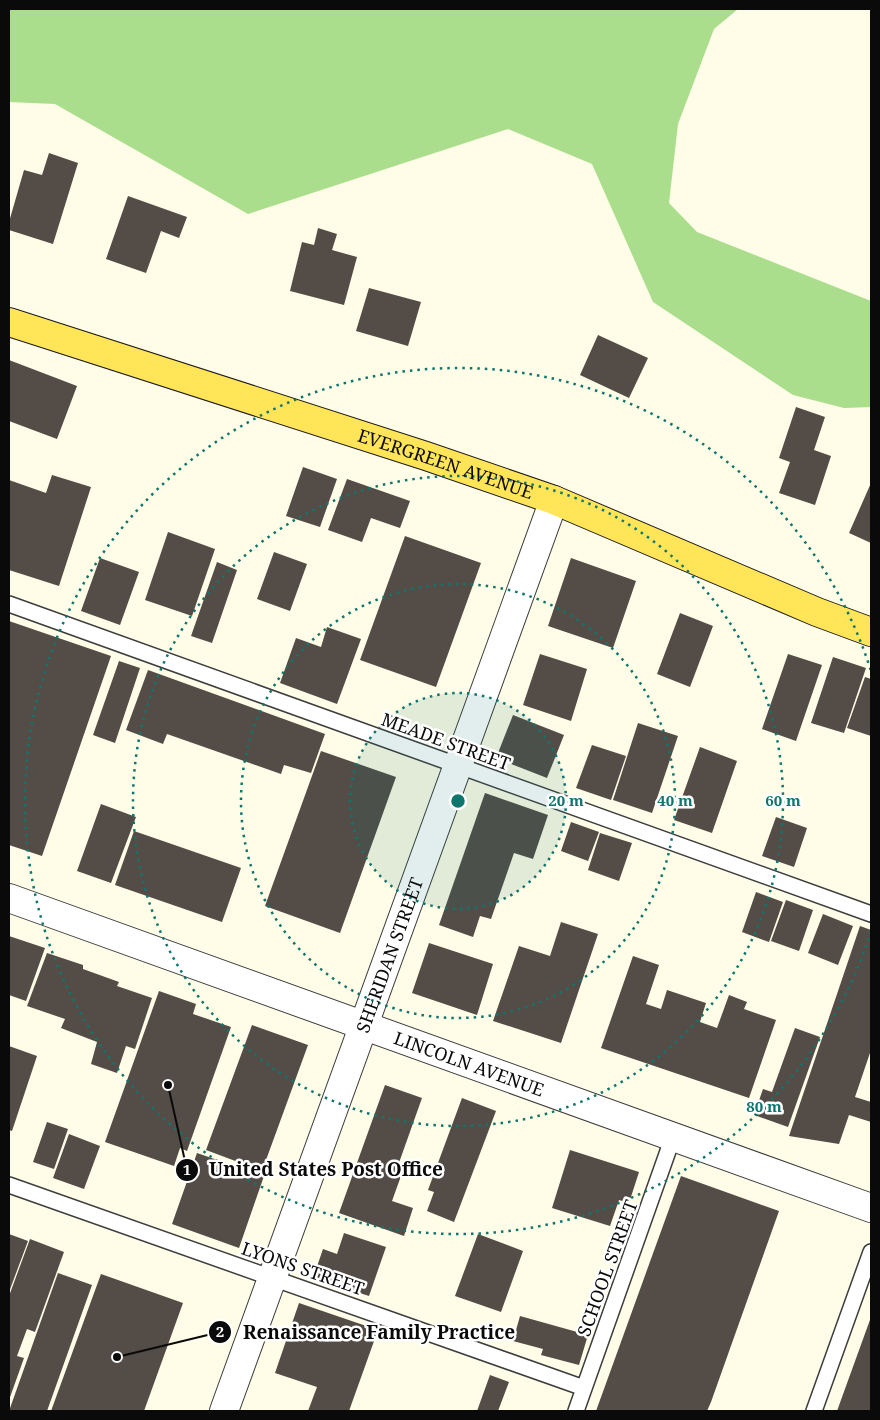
<svg xmlns="http://www.w3.org/2000/svg" width="880" height="1420" viewBox="0 0 880 1420" font-family="'Noto Serif',serif">
<style>
.forest{fill:#aade8c}
.building{fill:#544c46}
.lines{fill:none;stroke-linecap:round;stroke-linejoin:round}
.service-casing{stroke:#3d3d3d;stroke-width:18}
.minor-casing{stroke:#3d3d3d;stroke-width:30}
.primary-casing{stroke:#1b1b1b;stroke-width:30}
.service{stroke:#fff;stroke-width:15}
.minor{stroke:#fff;stroke-width:28}
.primary{stroke:#ffe557;stroke-width:28}
.ring{fill:none;stroke:#0f766e;stroke-width:2.5;stroke-dasharray:2.5 5}
.labels{text-anchor:middle;dominant-baseline:central;stroke-width:5;stroke-linejoin:round;paint-order:stroke}
.street-label{font-size:18px;fill:#0a0a0a;stroke:#fff}
.centre{fill:#0f766e;stroke:#fff;stroke-width:2.5}
.ring-label{font-size:15px;text-anchor:middle;font-weight:bold;fill:#0f766e;stroke:#fff;stroke-width:5;stroke-linejoin:round;paint-order:stroke}
.leader{fill:none;stroke:#0a0a0a;stroke-width:2}
.callout-dot{fill:#0a0a0a;stroke:#fff;stroke-width:2}
.mark-label{font-size:15px;text-anchor:middle;font-weight:bold;fill:#fff}
.callout-label{font-size:19px;text-anchor:middle;font-weight:bold;fill:#0a0a0a;stroke:#fff;stroke-width:5;stroke-linejoin:round;paint-order:stroke}
</style>
<rect width="100%" height="100%" fill="#fffce7"/>
<path class="forest" d="M9 9H738L714 29 678 124 669 203 697 232 871 301V407L844 408 793 395 653 302 592 164 508 129 248 214 55 104 9 102Z"/>
<path class="building" d="M49 153 78 163 53 244 9 230V222L24 170 42 175Z
M128 196 187 217 179 238 161 231 146 273 106 259Z
M318 228 337 234 332 250 357 257 344 305 290 291 302 242 314 245Z
M369 288 421 302 408 346 356 331Z
M598 335 648 358 629 398 580 375Z
M9 360 77 386 57 439 9 421Z
M796 407 825 417 814 450 831 456 815 505 779 493 790 462 779 458Z
M303 467 337 479 320 527 286 516Z
M52 475 91 487 59 586 9 570V480L46 493Z
M347 479 410 501 400 528 371 518 362 542 328 530Z
M871 483V543L849 533Z
M168 532 215 549 192 616 145 600Z
M405 536 481 563 436 687 360 660Z
M274 552 307 564 290 611 257 599Z
M100 558 139 572 120 625 81 611Z
M571 558 636 581 613 648 548 626Z
M217 562 237 570 212 643 191 636Z
M680 613 713 626 690 687 657 674Z
M9 621 111 656 42 856 9 845Z
M327 627 361 639 337 704 280 683 296 638 321 647Z
M540 654 587 669 571 721 523 705Z
M788 654 822 665 796 741 762 729Z
M833 657 866 668 844 733 811 723Z
M119 661 140 668 115 743 93 735Z
M148 670 325 734 311 773 284 765 281 774 167 734 163 744 126 730Z
M865 677 871 679V736L847 728Z
M513 715 564 735 547 778 496 758Z
M638 723 678 736 652 813 613 800Z
M592 745 626 756 611 800 576 788Z
M700 747 737 761 712 833 674 820Z
M321 751 396 777 340 933 265 906Z
M485 793 548 815 533 859 514 853 491 919 480 916 473 937 439 925Z
M101 804 136 817 111 883 77 871Z
M776 817 807 828 794 867 762 856Z
M571 822 599 832 588 861 561 851Z
M134 831 241 868 222 922 115 885Z
M600 833 632 843 619 881 588 870Z
M756 892 783 902 769 942 742 932Z
M786 900 813 910 799 951 771 941Z
M823 914 853 926 838 965 808 953Z
M561 922 598 934 561 1043 493 1021 519 946 550 956Z
M860 926 871 930V1050L855 1097 871 1102V1122L849 1115 839 1144 789 1136Z
M9 936 45 948 26 1001 9 995Z
M429 943 493 964 477 1015 412 993Z
M47 953 83 965V969L119 982 117 986 152 998 135 1049 126 1046 117 1073 91 1064 97 1042 61 1028 65 1019 27 1006Z
M633 956 659 965 646 1004 661 1009 667 990 706 1003 700 1022 717 1028 729 995 747 1002 744 1009 776 1020 749 1098 601 1048Z
M159 991 196 1004 193 1014 231 1027 187 1151 180 1148 174 1166 105 1142Z
M252 1025 308 1045 262 1171 206 1150Z
M795 1028 820 1037 788 1127 754 1115 763 1089 772 1092Z
M9 1046 37 1056 12 1131 9 1130Z
M385 1085 422 1098 395 1174 401 1176 392 1201 413 1208 404 1236 339 1213Z
M462 1098 496 1111 454 1222 427 1211 434 1192 428 1190Z
M47 1122 68 1129 54 1169 33 1162Z
M69 1134 100 1146 84 1189 53 1178Z
M570 1150 639 1172 629 1203 619 1200 610 1226 552 1208Z
M197 1153 264 1176 239 1248 172 1224Z
M681 1176 779 1211 711 1402 707 1411H596Z
M344 1233 386 1247 369 1296 313 1278 323 1249 337 1254Z
M9 1234 28 1241 9 1292Z
M478 1234 523 1251 501 1312 455 1296Z
M30 1239 64 1252 35 1332 27 1329 17 1356 24 1358 9 1400V1296Z
M58 1273 92 1285 47 1411H9Z
M101 1274 183 1303 144 1411H51Z
M299 1303 378 1330 349 1411H308L317 1387 275 1373Z
M520 1316 588 1335 579 1365 541 1355 543 1349 513 1341Z
M871 1317V1411H837Z
M490 1375 509 1382 498 1411H477Z"/>
<g class="lines">
<defs>
<path id="service" d="M9 604 871 914
M9 1185 584 1388
M576 1411 673 1137
M814 1411 871 1252"/>
<g id="minor">
<path id="s1" d="M9 898 871 1208"/>
<path id="s2" d="M224 1411 554 500"/>
</g>
<g id="primary">
<path id="s3" d="M9 322 426 456 554 500 817 612 871 632"/>
</g>
</defs>
<use href="#service" class="service-casing"/>
<use href="#minor" class="minor-casing"/>
<use href="#primary" class="primary-casing"/>
<use href="#service" class="service"/>
<use href="#minor" class="minor"/>
<use href="#primary" class="primary"/>
</g>
<circle cx="458" cy="801" r="108" fill="#0f766e" fill-opacity=".12"/>
<g class="ring">
<circle cx="458" cy="801" r="108"/>
<circle cx="458" cy="801" r="217"/>
<circle cx="458" cy="801" r="325"/>
<path d="M871 931A433 433 0 1 1 871 671"/>
</g>
<g class="labels">
<g class="street-label">
<text stroke="none"><textPath href="#s3" startOffset="459">EVERGREEN AVENUE</textPath></text>
<text transform="translate(446 741) rotate(20)">MEADE STREET</text>
<text stroke="none"><textPath href="#s2" startOffset="485">SHERIDAN STREET</textPath></text>
<text stroke="none"><textPath href="#s1" startOffset="489">LINCOLN AVENUE</textPath></text>
<text transform="translate(303 1268) rotate(19)">LYONS STREET</text>
<text transform="translate(607 1268) rotate(-70)">SCHOOL STREET</text>
</g>
</g>
<circle cx="458" cy="801" r="8" class="centre"/>
<g class="ring-label">
<text x="566" y="806">20 m</text>
<text x="675" y="806">40 m</text>
<text x="783" y="806">60 m</text>
<text x="764" y="1112">80 m</text>
</g>
<path class="leader" d="M168 1085L187 1170M117 1357L220 1332"/>
<g class="callout-dot">
<circle cx="168" cy="1085" r="5"/>
<circle cx="117" cy="1357" r="5"/>
<circle cx="187" cy="1170" r="12"/>
<circle cx="220" cy="1332" r="12"/>
</g>
<g class="mark-label">
<text x="187" y="1175">1</text>
<text x="220" y="1337">2</text>
</g>
<g class="callout-label">
<text x="326" y="1176">United States Post Office</text>
<text x="379" y="1339">Renaissance Family Practice</text>
</g>
<rect width="880" height="1420" fill="none" stroke="#0a0a0a" stroke-width="20"/>
</svg>
